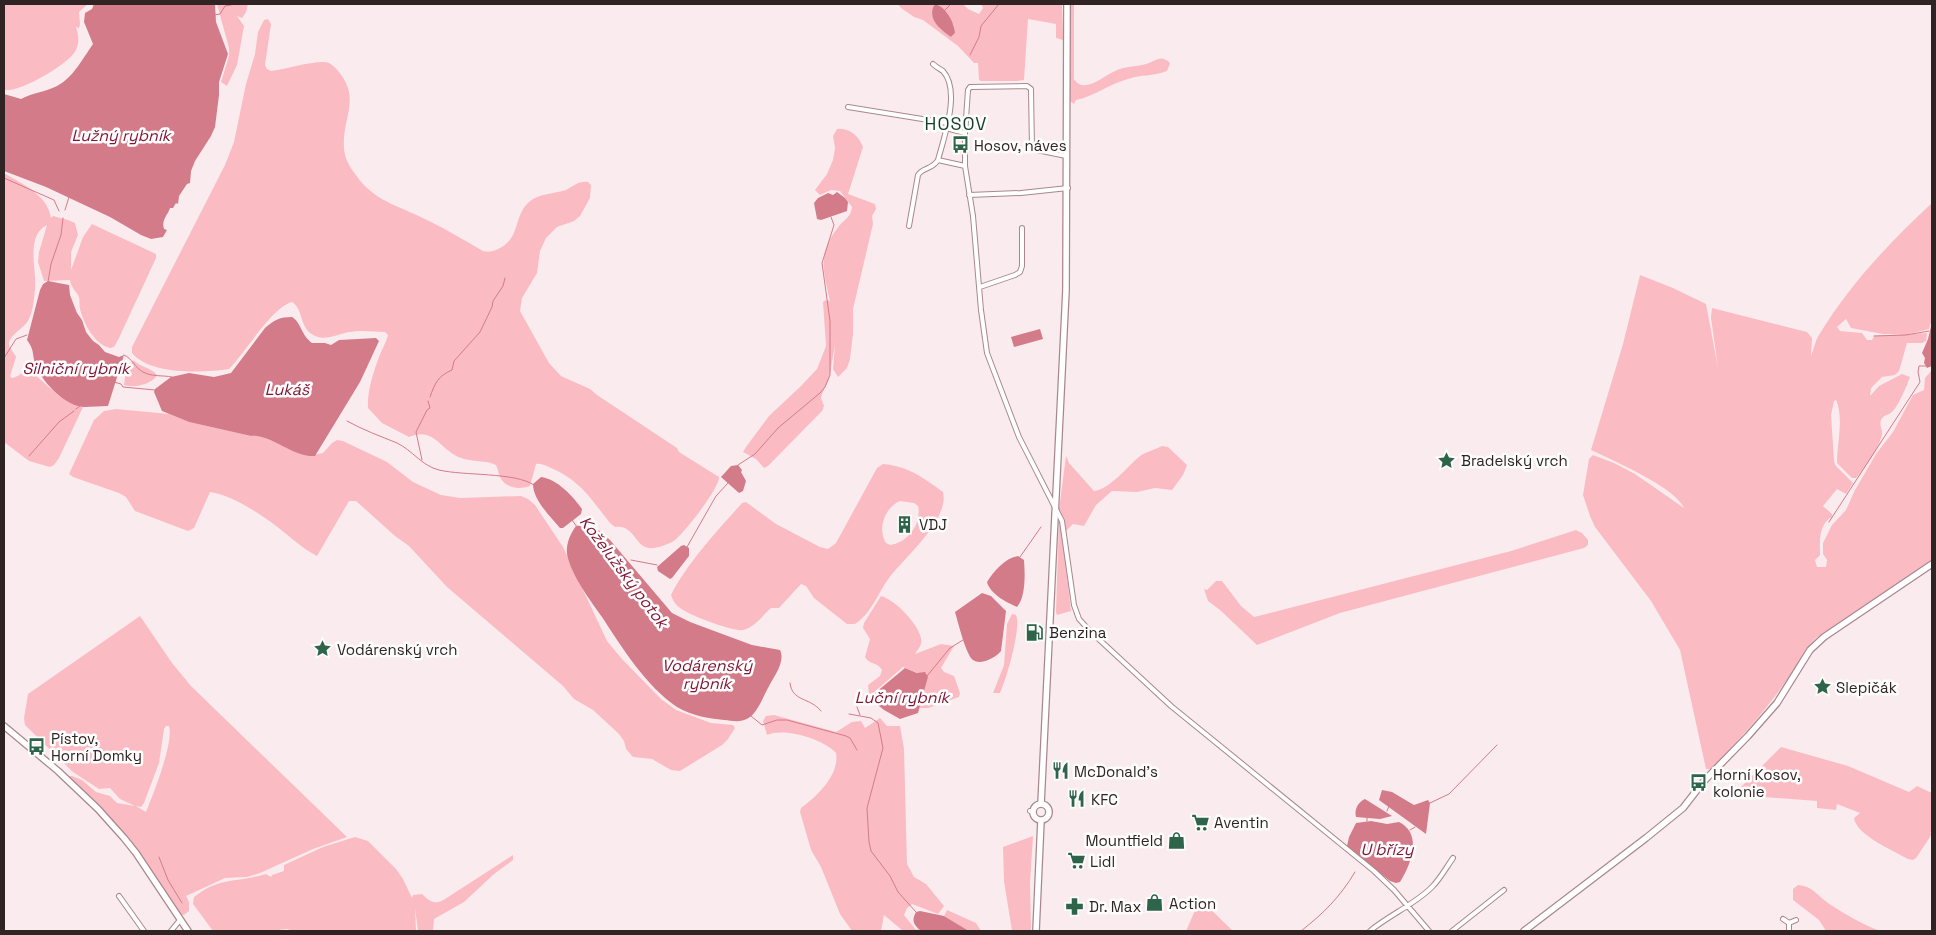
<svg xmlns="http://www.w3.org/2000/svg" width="1936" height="935" viewBox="0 0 1936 935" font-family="'Space Grotesk',sans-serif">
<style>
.green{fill:#fbbbc3;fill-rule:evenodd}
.water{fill:#d47b89}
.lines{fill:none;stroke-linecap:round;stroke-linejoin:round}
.stream{stroke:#d47b89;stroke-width:1}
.street-casing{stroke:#a8888c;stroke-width:6}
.secondary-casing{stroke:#a8888c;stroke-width:8}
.street{stroke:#fff;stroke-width:4}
.secondary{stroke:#fff;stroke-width:5.5}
.labels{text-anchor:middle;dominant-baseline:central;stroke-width:5;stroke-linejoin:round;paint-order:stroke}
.poi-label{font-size:15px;fill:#2f2324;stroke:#fdfdfd;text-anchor:start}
.water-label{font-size:16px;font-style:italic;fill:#7f1533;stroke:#fdfdfd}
.quarter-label{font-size:18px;letter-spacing:1px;fill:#133e2b;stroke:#fdfdfd}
</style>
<rect width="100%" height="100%" fill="#faecee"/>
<path class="green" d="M4 4H88L79 12 80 24 79 28 76 27C79 36 80 45 74 53 65 66 19 93 4 90Z
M217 4H248L246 12 242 18 237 16 244 26 237 65 227 86 221 82 229 56V48Z
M898 4H935L934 5 939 28 951 37 955 33 954 25 940 6 937 4H963L968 9 979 14 983 8 981 4H1062L1063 40 1056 38V24L1028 19 1024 80 1017 81H981L979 80 978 63H974L958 46 923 20 914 17 901 8Z
M1070 4H1074V79C1084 95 1103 76 1115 71 1124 66 1135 67 1146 64 1157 61 1160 54 1170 63L1167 71C1152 77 1142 74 1128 79 1109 84 1095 96 1076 100L1074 104 1070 101Z
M268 19 271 24 265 65 267 69 271 71C288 69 306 62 324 62 330 62 335 67 339 72 361 99 342 118 344 148 344 159 352 170 358 178 377 203 403 207 429 221 448 230 465 241 483 251 488 252 492 252 498 249 521 239 513 216 529 202 539 193 554 194 566 190 574 186 578 181 588 182L591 185 590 198 580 216 574 221 557 227 546 238 540 251 537 273 522 298 520 311 549 363 561 376 590 389 597 395 677 448 679 452 719 477C720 487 682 537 672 542 666 545 656 549 649 548 635 547 635 525 615 527L610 523C590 498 581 481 551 468 546 466 542 463 536 464L530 486C519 490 505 488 500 477 498 473 498 469 496 465 486 460 472 462 461 458 440 450 434 426 409 437L382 423 368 408C367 392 373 373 379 357 382 349 386 343 388 335L385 332C374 332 361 330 350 332 335 334 323 344 309 332 300 323 302 308 292 302 272 307 245 353 229 369 203 373 150 375 132 353V347L225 165 234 142 246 84 255 54 258 32 264 20Z
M837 129C849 127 859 136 863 147L848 194 875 204 876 209 872 216 873 224 853 309V334L850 359 847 368 838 377 833 369 835 345 829 379 822 394 821 398 824 406 822 411 768 466 764 468 756 459 743 452 746 447 769 416 801 386 817 369 826 346 823 302 826 300 830 301C823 269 817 254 839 226 845 219 851 217 852 207L840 191 831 190 820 195 815 190 827 174 833 160 835 148 833 136Z
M4 173C22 184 48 195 51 218L53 216 68 220 75 223 78 235 71 252V270L83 237 92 224 156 254V258L119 338 114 347 110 348C94 344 84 324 80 309 79 305 80 301 79 297 77 292 71 288 70 280L44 281 38 262 39 252 47 225C25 236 37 269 35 289 34 299 33 311 29 319 25 328 11 333 9 343 8 347 14 352 16 357L10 376 12 378C19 377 23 370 31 371L59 396 83 407 59 458 54 465 50 467 29 461 4 442Z
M1932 203V319L1929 329 1909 334 1927 333 1926 341 1922 343H1907L1899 371 1895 375 1882 377 1871 388 1870 396 1879 386 1902 374 1910 377C1907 386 1899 404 1893 411 1888 416 1884 414 1881 420 1879 426 1883 430 1882 435 1878 450 1866 467 1856 478H1852L1837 463C1837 443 1844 418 1836 400L1834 401 1831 415 1834 460 1835 465 1853 483 1846 494 1837 489 1823 506 1832 514V517C1818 524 1820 543 1820 555L1815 560 1817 567H1826L1827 560 1823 554V543L1832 525 1846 510 1855 490 1876 454 1893 432 1913 395 1924 390 1925 378 1932 370V560L1816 638C1802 652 1794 672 1781 688 1760 717 1736 743 1711 769H1706L1680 650 1651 601 1595 527 1590 516 1583 495 1589 459 1593 455 1614 463 1635 474 1684 508C1675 487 1612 460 1591 450L1623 344 1640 275 1673 288 1706 304 1718 368 1711 318 1712 308 1807 332 1812 338 1811 356C1814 349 1815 341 1819 335 1849 285 1890 242 1932 203ZM1846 319 1851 328 1883 334H1905L1874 336 1872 340H1867L1862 333 1840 331 1837 327Z
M133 360C140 367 152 368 157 375 152 385 133 388 124 385L125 377Z
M116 409 169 414 189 422 251 436 258 435 308 456 323 453 332 443 337 440 343 441 387 462 413 482 441 495 460 498 521 496 528 499 535 505 563 547 607 641 622 659 661 699 676 710 711 723 733 725 735 728 728 739 722 745 680 771 671 770 652 759 633 757 626 749 624 741 619 734 593 710 574 699 563 686 447 587 409 546 395 536 356 501H349L317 556C305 550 295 541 285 533 265 517 235 496 210 492L194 528 188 531 135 511 126 497 119 493 73 477 69 474 94 420 104 411Z
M1162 446 1168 447 1187 465 1183 475 1172 490 1155 488 1137 492 1112 491 1096 505 1084 526 1073 524 1065 532 1059 510 1066 456 1069 463 1094 491C1109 490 1128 466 1140 456 1147 451 1155 450 1162 446Z
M883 464C908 466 924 478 943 492 950 519 904 558 889 578 878 593 871 614 855 624H847L814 598 806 586 801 584 779 608H771C763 615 754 628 743 630 734 632 688 615 680 608 675 604 673 601 671 595 687 563 718 530 742 503L746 502 776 524 820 547 828 549 836 543 877 468ZM900 501 914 503 918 506C922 523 908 543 890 545L886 543C877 529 885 507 900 501Z
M1059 520 1061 523 1071 611 1057 615 1056 612Z
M1576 530 1582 533 1588 540V545L1584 548 1340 613 1257 645 1220 610 1208 601 1204 589 1207 590 1216 581H1222L1241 606 1254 617 1511 551Z
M881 596C895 599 925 630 921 644 920 648 916 651 915 654L941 644 954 646 941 668 944 672 954 676 960 693 959 697 928 708H919L928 677 903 667 872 694H869L868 685 880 676 882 670C878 662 869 665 865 657L870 639 863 628 864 623Z
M1012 614 1016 615C1022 626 1006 681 1000 693H993L1004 665 1007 624Z
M140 616 172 663 191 686 347 837 313 849 260 873 247 877 225 878 186 896 189 902V911L184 915 178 914 134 846 119 828 68 776H72L82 780 96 792 110 796 117 803 135 806 120 799 110 788 99 789 73 772 25 725 24 718 28 694ZM166 726H169C174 742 153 795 146 812L136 806 141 807 144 803 159 763 164 729Z
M774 715 836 732 852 722 861 721 865 728 880 718 887 726H900L904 749 907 864 914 877 926 884 944 906 938 914 912 904 907 908 904 915 916 930 918 929 921 931H903L884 915 881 931H852L840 914 821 867 811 850 800 812 801 808C816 797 840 775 836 753 824 739 784 727 767 735L763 721 766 716Z
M1781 747 1848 766 1909 792 1917 786 1932 793V832H1930L1931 834 1930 837 1916 858 1913 860 1908 859C1894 851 1856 835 1854 818L1860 813 1837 804 1836 810 1817 808V801L1738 795V790Z
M1033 836 1030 883 1031 931H1012L1004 881 1003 847Z
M355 837 368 841 396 869 403 879 412 898 413 895 422 894C430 902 435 905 445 899L513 855V860L494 874 464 902 434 919 433 931H418L415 908 416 931H294L287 929 269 931H213L193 904 194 897C220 876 237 883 266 874L271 877 272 875 284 871V865L323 847Z
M1798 885C1812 886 1817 895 1828 903 1844 914 1862 924 1880 931H1826L1819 920 1793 900V889Z
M1200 899 1233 931H1186Z
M947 910 976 923 981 931H969L944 916Z"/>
<path class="water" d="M94 4H215L216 22 228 54 219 82V95L215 127 211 136 195 161 191 171 190 183 187 184 179 196 178 204 176 203 173 208H170C168 215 161 220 164 229L167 230 163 237 151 239 141 235 110 217 46 187 4 171V94L21 99C32 93 45 92 57 86 73 78 83 58 93 44L84 22 85 13 92 9Z
M935 4C945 6 955 23 955 33L951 37C940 30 926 18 935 4Z
M837 192 845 198 848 202 847 211 821 220 817 219 814 203 818 198 828 193 833 195Z
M48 281 69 285 70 295 77 313 82 320 86 332 93 341 99 345 105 352 119 357 124 355 108 406C100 406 92 407 84 407 66 406 44 384 37 368 31 356 36 352 27 340L40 290 43 284Z
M292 317C301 322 301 335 312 343H325L331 345 339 340 376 338 379 341 360 382 315 456C294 458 269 433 251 436L189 422 162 411 154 392 155 389 171 377 189 373 214 377 231 373 265 328C274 320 280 317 292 317Z
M1932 322V366L1927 368 1924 363 1925 358 1922 353 1928 339Z
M1040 329 1043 339 1014 347 1011 337Z
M738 465 742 470 741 472 746 481 743 491 739 493 721 477 731 466Z
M541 477C557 479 573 496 582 509L581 514 563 528H560C550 516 533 500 533 484Z
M583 525 595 527 610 540 672 613 690 622 752 645 780 650C786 662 773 678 768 688 763 697 758 711 750 717 742 723 733 721 724 720 708 718 692 716 677 707 645 685 623 649 602 617 590 600 571 575 567 554 566 544 570 534 576 526Z
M684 545 689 548V556L672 578 670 579 658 571 657 567 681 546Z
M1018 556 1024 560C1025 573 1026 597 1017 607 1006 602 990 594 987 582 994 571 1005 558 1018 556Z
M982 593 991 596 1006 611 1001 651C998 655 993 658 988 660 984 662 977 663 973 660 966 655 958 622 955 612Z
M905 668 917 673 925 672 928 677 918 713 900 719 884 710 869 698Z
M1382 790 1392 792 1414 805 1428 800 1430 803 1426 834 1379 800Z
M1365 799 1392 816 1380 819 1356 817C1354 810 1358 802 1365 799Z
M1371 821 1387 824 1399 822C1423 834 1411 864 1400 882L1396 883 1390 881 1350 850 1347 846 1349 837 1356 823Z
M920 911 944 916 969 931H921C914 925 911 921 916 912Z"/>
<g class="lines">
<path class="stream" d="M944 11 951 4
M214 15 220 14 225 6 236 4
M970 55 979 37 981 26 999 4
M4 178 54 200 59 211
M65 210 69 197
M48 282 51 264 61 235 63 218
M1874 336 1906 335 1929 331
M124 355C132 358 135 368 143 372 152 377 162 375 172 377
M4 358 16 339 27 335
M114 382 121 384 123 387 155 390
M430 397C435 383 438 376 452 370L454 361 480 332 492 307 493 301 503 286 505 278
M76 409 80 406
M347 421C363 430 380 436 397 443 412 450 422 466 439 470 464 476 515 472 534 485
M29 456 59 422 74 411
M422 460 416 432 427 410 430 408 428 401
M738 465 755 454 778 428 820 393 825 387 830 375V321L822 263 834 225 831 217
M572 520 577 527
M1829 522 1920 382 1918 372 1919 366H1926
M687 547 716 496 728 483
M1020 557 1041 527
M631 560 657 565
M927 676 950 648 963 640
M790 683C792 702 810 697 821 711
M857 707 860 715
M849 714 871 718 878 723 883 748 867 808 869 842 871 851 890 876 898 892 916 912
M751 716 762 725 777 720H787L846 736 850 738 857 750
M1430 803 1449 794 1497 745
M1387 811 1389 806
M1367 821V816
M1410 830 1415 827
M159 857 168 880 182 903
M1301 931C1324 913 1340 897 1355 872"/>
<defs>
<path id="street" d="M848 107 947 123
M946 128 965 133
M1066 156 1032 149 1031 89 1027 86 970 87 968 90 965 133V166L973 216 981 310 987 353 1019 437 1062 521 1074 605 1079 619 1090 631 1171 706 1374 871 1394 890 1429 931
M938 160 965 166
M969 195 1021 193 1068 188
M909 226 918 175C923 167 932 170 938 160 944 137 961 91 943 71 940 69 936 67 933 64
M980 287 1015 275 1020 272 1022 266V228
M1030 811 1033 812
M119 896 144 931
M1783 919 1789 923 1796 920
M1789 923V931
M171 931 180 920
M1370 931C1389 915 1414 905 1432 887 1440 879 1446 868 1453 858
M1452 931 1504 890"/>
<path id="secondary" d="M4 726 58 771 98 809 124 838 136 853 188 931
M1041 804 1066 290 1067 4
M1033 812a8 8 0 1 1 16 0a8 8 0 1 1-16 0Z
M1036 931 1041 820
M1524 931 1646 838 1683 808 1704 781 1748 736 1777 703 1810 650 1824 637 1932 564"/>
</defs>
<use href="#street" class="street-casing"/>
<use href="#secondary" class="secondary-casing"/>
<use href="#street" class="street"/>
<use href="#secondary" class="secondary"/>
</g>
<defs>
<symbol id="bus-bare" viewBox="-9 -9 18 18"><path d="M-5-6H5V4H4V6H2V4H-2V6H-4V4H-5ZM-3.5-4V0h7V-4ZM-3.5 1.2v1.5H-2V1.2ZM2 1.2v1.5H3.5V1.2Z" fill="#2e644a" stroke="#fdfdfd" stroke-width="2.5" paint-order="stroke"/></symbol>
<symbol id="sight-bare" viewBox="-9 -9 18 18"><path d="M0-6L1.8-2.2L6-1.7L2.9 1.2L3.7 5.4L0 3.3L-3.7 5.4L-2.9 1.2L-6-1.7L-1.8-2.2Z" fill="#2e644a" stroke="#fdfdfd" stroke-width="2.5" paint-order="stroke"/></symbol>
<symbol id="building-bare" viewBox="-9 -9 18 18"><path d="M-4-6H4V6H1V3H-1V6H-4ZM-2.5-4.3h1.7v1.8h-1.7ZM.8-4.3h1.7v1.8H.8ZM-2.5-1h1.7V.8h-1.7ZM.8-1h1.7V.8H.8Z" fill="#2e644a" stroke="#fdfdfd" stroke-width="2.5" paint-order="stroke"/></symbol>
<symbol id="fuel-bare" viewBox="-9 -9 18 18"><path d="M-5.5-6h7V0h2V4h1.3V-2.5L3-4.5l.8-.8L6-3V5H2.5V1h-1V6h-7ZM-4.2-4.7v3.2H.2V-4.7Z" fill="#2e644a" stroke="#fdfdfd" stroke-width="2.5" paint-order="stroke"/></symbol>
<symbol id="restaurant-bare" viewBox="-9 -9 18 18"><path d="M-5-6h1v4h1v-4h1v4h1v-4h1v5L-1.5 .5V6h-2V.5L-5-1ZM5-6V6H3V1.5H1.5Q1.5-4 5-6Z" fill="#2e644a" stroke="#fdfdfd" stroke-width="2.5" paint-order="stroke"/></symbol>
<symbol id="supermarket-bare" viewBox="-9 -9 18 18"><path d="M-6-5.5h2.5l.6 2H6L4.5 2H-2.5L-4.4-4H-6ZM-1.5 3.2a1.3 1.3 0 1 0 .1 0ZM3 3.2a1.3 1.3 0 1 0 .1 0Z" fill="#2e644a" stroke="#fdfdfd" stroke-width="2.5" paint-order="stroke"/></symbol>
<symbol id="shop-bare" viewBox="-9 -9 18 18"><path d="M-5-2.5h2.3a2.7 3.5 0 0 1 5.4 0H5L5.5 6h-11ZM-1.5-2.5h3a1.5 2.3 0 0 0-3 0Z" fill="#2e644a" stroke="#fdfdfd" stroke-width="2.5" paint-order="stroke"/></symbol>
<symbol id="pharmacy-bare" viewBox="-9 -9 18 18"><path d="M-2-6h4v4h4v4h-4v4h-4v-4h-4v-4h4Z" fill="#2e644a" stroke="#fdfdfd" stroke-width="2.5" paint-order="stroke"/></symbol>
</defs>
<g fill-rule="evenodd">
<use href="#bus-bare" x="948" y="132" width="25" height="25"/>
<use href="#sight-bare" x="1434" y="448" width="25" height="25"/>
<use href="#building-bare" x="892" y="512" width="25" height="25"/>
<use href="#fuel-bare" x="1022" y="620" width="25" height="25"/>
<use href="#sight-bare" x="310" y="636" width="25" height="25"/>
<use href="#sight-bare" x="1810" y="674" width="25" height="25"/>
<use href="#bus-bare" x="24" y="734" width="25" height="25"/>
<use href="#restaurant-bare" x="1048" y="758" width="25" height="25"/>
<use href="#bus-bare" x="1686" y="770" width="25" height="25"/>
<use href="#restaurant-bare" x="1064" y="786" width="25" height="25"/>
<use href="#supermarket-bare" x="1188" y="810" width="25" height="25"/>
<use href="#shop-bare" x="1164" y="828" width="25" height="25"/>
<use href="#supermarket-bare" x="1064" y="848" width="25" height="25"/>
<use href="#shop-bare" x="1142" y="890" width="25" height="25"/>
<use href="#pharmacy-bare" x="1062" y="894" width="25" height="25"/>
</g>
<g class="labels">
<g class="poi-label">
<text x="974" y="145">Hosov, náves</text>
<text x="1461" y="460">Bradelský vrch</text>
<text x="919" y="524">VDJ</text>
<text x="1049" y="632">Benzina</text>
<text x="337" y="649">Vodárenský vrch</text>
<text x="1836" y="687">Slepičák</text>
<text x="51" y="738">Pístov,<tspan x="51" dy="17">Horní Domky</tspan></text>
<text x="1074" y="771">McDonald's</text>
<text x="1713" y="774">Horní Kosov,<tspan x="1713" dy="17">kolonie</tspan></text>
<text x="1091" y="799">KFC</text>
<text x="1214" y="822">Aventin</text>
<text x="1163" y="840" text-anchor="end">Mountfield</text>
<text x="1090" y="861">Lidl</text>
<text x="1169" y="903">Action</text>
<text x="1089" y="906">Dr. Max</text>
</g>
<g class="water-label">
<text x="121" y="135">Lužný rybník</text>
<text x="76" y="368">Silniční rybník</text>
<text x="287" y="389">Lukáš</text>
<text transform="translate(624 572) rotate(53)">Koželužský potok</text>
<text x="707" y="665">Vodárenský<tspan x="707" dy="18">rybník</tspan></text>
<text x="902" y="697">Luční rybník</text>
<text x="1387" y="849">U břízy</text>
</g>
<g class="quarter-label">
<text x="956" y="123">HOSOV</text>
</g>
</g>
<rect width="1936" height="935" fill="none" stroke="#2f2324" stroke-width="10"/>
</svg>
